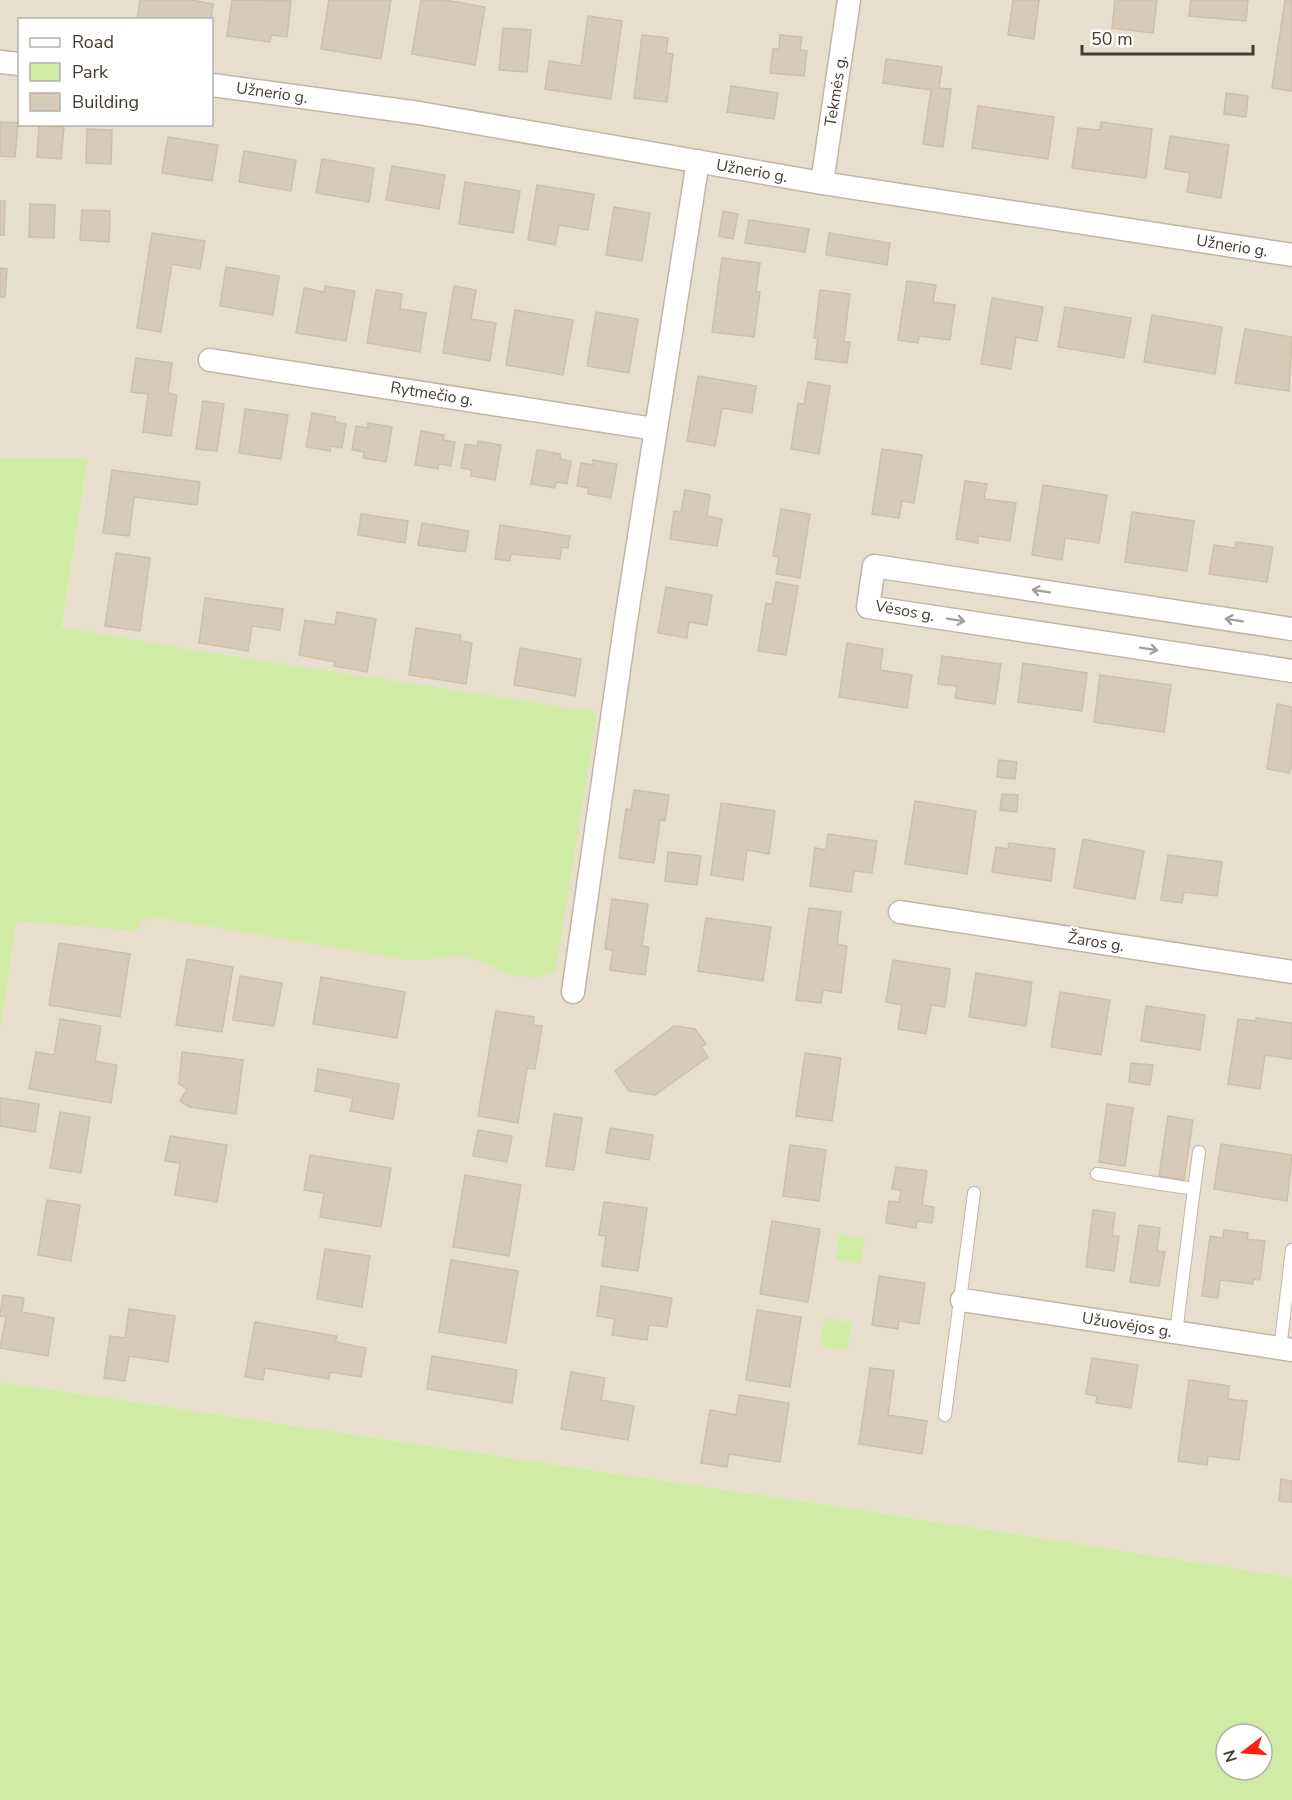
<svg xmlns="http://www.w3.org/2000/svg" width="1292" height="1800" viewBox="0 0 1292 1800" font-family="'Nunito Sans',sans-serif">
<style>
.residential{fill:#e7dece;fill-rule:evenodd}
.green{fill:#d0eca4;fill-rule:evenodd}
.building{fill:#d8cab8;stroke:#d0bea8;stroke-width:1.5}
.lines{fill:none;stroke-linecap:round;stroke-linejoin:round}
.lane-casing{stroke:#c1b6a6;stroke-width:14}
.street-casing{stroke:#c1b6a6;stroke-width:25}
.lane{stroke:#fff;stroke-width:12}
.street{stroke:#fff;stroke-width:22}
.oneway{stroke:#a29e98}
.labels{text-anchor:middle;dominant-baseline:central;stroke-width:4.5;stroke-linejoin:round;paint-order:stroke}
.street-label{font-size:16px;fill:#443c31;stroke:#fff}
</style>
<rect width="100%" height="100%" fill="#f2ece1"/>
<path class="residential" d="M0 0H1292V1577L828 1505 0 1382V1033L88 459 0 458ZM20 20H212V124H20Z"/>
<path class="green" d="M0 458H88L62 627 186 649 597 712 556 969C527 992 493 962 462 957 444 954 428 961 410 960L154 917 142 921 137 931 17 921 0 1033Z
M839 1234 865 1238 861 1263 836 1260Z
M825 1318 852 1323 847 1351 820 1346Z
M0 1382 828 1505 1292 1577V1800H0ZM1226 1734H1262V1770H1226Z"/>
<path class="building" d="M140 0H192L213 4 211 20H140L137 19Z
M232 0 291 1 287 37 271 35 270 42 227 36Z
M329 0H391L381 59 321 49Z
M421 0H445L485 7 475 65 412 54Z
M1013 0H1039L1034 39 1008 35Z
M1115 0H1157L1153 33 1112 28Z
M1191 0H1248L1246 21 1189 16Z
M1285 0H1292V91L1272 88Z
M588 16 622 21 611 99 545 89 549 61 581 66Z
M503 28 531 30 527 72 499 70Z
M642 35 668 38 666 53 673 54 667 102 634 98Z
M780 35 802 37 800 50 807 51 804 76 770 73 773 49H779Z
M886 59 942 67 939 88 951 89 943 147 923 144 931 90 883 83Z
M731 86 778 93 774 119 727 112Z
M1226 93 1248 96 1246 117 1224 114Z
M978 106 1054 117 1048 159 972 148Z
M0 122 18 123 15 157 0 156Z
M1101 122 1152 129 1146 178 1072 168 1078 128 1100 130Z
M39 126 64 127 61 159 37 157Z
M87 129 112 130 111 164 86 163Z
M1170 136 1229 145 1221 198 1187 192 1190 173 1165 169Z
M168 137 218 145 212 181 162 173Z
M244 151 296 160 291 191 239 182Z
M322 159 374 168 369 202 316 193Z
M392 166 445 175 439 209 386 200Z
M465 182 520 191 513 233 459 224Z
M537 185 594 194 588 230 559 225 555 245 528 240Z
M0 201H5L4 235H0Z
M30 204 55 205 54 238 29 237Z
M614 207 650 213 642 261 606 255Z
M82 210 110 211 109 242 80 240Z
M723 211 738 214 733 239 719 236Z
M749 220 809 229 805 252 745 243Z
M152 233 205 241 200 269 172 264 161 332 137 328Z
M829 233 890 243 887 265 826 255Z
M722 258 760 263 756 292H760L754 337 712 332Z
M226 267 279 276 273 315 220 306Z
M0 268 7 269 5 297H0Z
M907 281 936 285 933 302 955 305 950 340 919 336 918 343 898 340Z
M325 286 355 291 346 341 296 333 304 288 324 292Z
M454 286 476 290 471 319 496 323 490 361 443 353Z
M376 290 402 294 400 309 426 313 420 352 367 343Z
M820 290 850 294 844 342H850L847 363 815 359 818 338H814Z
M992 298 1043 307 1037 341 1016 337 1011 369 981 364Z
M1065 307 1131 318 1124 358 1058 347Z
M515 310 573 320 563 375 506 365Z
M596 312 638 319 629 373 587 366Z
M1152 315 1222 327 1215 374 1144 362Z
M1245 329 1292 337 1289 391 1235 383Z
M136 358 172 363 168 393 177 395 171 436 143 432 148 394 131 392Z
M698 376 756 386 752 413 722 408 715 446 687 441Z
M808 382 830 386 819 454 791 449 798 403 804 404Z
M203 401 224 404 217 451 196 449Z
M245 409 288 415 281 459 239 453Z
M312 413 335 417V422L346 424 342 448 331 446 330 451 306 447Z
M368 423 392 427 386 462 363 458 364 452 352 450 356 426 368 428Z
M421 431 444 435 443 440 455 442 451 466 439 464 438 469 415 465Z
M478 441 501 445 495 480 471 476 472 470 461 468 465 444 477 446Z
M882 449 922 455 914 503 902 501 899 518 872 514Z
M537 450 560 454V459L571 461 567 484 556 482 555 488 531 484Z
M593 460 617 464 611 498 588 494 589 488 577 486 581 463 593 465Z
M112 470 200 482 197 505 134 497 129 536 103 533Z
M965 481 987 484 984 499 1016 503 1010 541 978 536V543L956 539Z
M1043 485 1107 495 1099 543 1065 538 1062 560 1032 555Z
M685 490 710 495 707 516 722 519 717 546 670 539 674 511 681 512Z
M781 509 810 514 800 578 776 574 779 557 773 556Z
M1132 512 1194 521 1187 571 1125 562Z
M361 514 408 521 405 543 358 535Z
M422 523 469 531 465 552 418 545Z
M500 525 570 536 568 548 562 547 560 559 511 554 510 561 495 559Z
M1236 542 1273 547 1267 582 1209 574 1214 545 1235 548Z
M116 553 150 558 140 631 105 626Z
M776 582 798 586 786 655 758 651 766 603 772 604Z
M666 587 712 595 707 625 689 622 687 638 658 633Z
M205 598 283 609 280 630 252 626 248 651 199 643Z
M337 612 376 619 367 672 334 666 335 662 299 655 305 620 335 625Z
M416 628 461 635 460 641 472 643 466 684 409 675Z
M847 643 883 649 880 670 912 675 907 708 839 697Z
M520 648 581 659 575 696 514 685Z
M942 656 1001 664 995 704 955 698 957 686 938 684Z
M1023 663 1087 673 1082 711 1018 702Z
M1100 675 1171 685 1164 732 1094 722Z
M1277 704 1292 707V765L1289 773 1267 769Z
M999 760 1017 762 1015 779 997 777Z
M634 790 669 795 665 821 660 820 654 863 619 858 626 809 631 810Z
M1002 794 1018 795 1017 812 1000 810Z
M915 801 976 811 967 874 905 864Z
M721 803 775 811 769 854 747 850 743 880 711 875Z
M828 834 877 841 872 873 854 871 851 892 810 886 815 848 826 850Z
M1083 839 1144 851 1135 899 1074 888Z
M1009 843 1055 849 1051 881 992 872 996 847 1008 849Z
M668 852 701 856 697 885 665 881Z
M1168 855 1222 862 1217 896 1184 892 1182 903 1161 900Z
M612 899 648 904 642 946 649 947 645 975 610 970 613 950 605 949Z
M809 908 841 912 837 944 847 946 841 993 823 990 821 1003 796 1000Z
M706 918 771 927 763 981 698 971Z
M59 943 130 954 120 1017 49 1005Z
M187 959 233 967 222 1032 176 1025Z
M893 960 950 969 945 1007 931 1005 926 1034 898 1029 902 1005 886 1002Z
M976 973 1032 982 1026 1026 969 1017Z
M240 976 282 983 274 1026 233 1020Z
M321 977 405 992 397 1038 313 1024Z
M1060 992 1110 1000 1101 1055 1051 1047Z
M1146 1006 1205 1015 1200 1050 1141 1041Z
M496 1011 534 1017 533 1025 542 1026 535 1069 527 1068 518 1123 478 1116Z
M1256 1018 1292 1023V1059L1265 1055 1260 1089 1228 1084 1238 1019 1256 1021Z
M60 1019 101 1026 95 1061 117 1065 111 1103 29 1089 36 1052 54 1055Z
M674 1026 695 1029 706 1044 701 1047 708 1057 655 1095 629 1091 615 1071Z
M182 1052 243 1060 236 1114 190 1107 180 1101 187 1089 179 1084Z
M805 1053 841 1058 832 1121 796 1116Z
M1131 1063 1153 1065 1150 1085 1129 1082Z
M318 1069 399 1084 393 1119 350 1111 353 1098 315 1091Z
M0 1098 39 1104 35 1132 0 1126Z
M1107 1104 1133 1108 1125 1166 1099 1162Z
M60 1112 90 1117 81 1173 50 1168Z
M554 1114 582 1118 574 1170 546 1166Z
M1168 1116 1193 1120 1184 1180 1159 1176Z
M610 1128 653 1135 649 1160 606 1153Z
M478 1130 512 1136 507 1162 473 1156Z
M170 1136 227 1145 217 1202 175 1195 180 1163 165 1161Z
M1221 1144 1292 1155 1287 1201 1214 1189Z
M790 1145 826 1150 819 1201 783 1196Z
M310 1155 391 1168 381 1227 320 1217 324 1193 304 1190Z
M896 1167 927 1171 922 1205 934 1207 932 1223 917 1221 916 1228 886 1223 889 1201 899 1202 901 1190 892 1189Z
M465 1175 521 1185 509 1256 453 1247Z
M47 1200 80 1205 71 1261 38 1255Z
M604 1202 647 1208 638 1271 602 1266 606 1236 599 1235Z
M1093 1210 1115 1213 1112 1236H1119L1114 1271 1086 1267Z
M772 1221 820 1229 808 1302 760 1294Z
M1139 1225 1160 1228 1157 1251 1165 1252 1159 1286 1130 1282Z
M1224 1230 1248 1233 1247 1239 1265 1241 1260 1280 1253 1279V1284L1220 1280 1218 1298 1202 1296 1210 1236 1223 1238Z
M325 1249 370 1256 362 1307 317 1299Z
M451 1260 518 1271 506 1343 439 1332Z
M879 1276 925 1283 919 1324 899 1321 898 1329 872 1325Z
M601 1286 672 1298 667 1327 649 1325 647 1340 612 1335 615 1319 597 1316Z
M3 1295 24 1298 22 1312 54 1318 48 1356 0 1348 6 1317 0 1316Z
M129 1309 175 1316 168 1362 129 1356 125 1381 104 1378 110 1336 125 1338Z
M757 1310 801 1317 790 1387 746 1380Z
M255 1322 337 1336 335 1342 366 1348 361 1377 330 1372 329 1379 265 1368 263 1380 245 1377Z
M432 1356 517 1370 512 1403 427 1389Z
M1092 1358 1138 1365 1131 1408 1096 1403 1097 1396 1086 1394Z
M870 1368 894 1371 888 1415 927 1421 922 1454 859 1444Z
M571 1372 605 1378 601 1400 634 1406 628 1440 561 1429Z
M1189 1380 1229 1386 1228 1399 1247 1401 1239 1460 1208 1456 1207 1465 1178 1461Z
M739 1395 789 1403 780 1462 729 1454 727 1467 701 1463 710 1410 736 1415Z
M1281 1479 1292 1481V1502L1279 1501Z"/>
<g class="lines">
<defs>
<path id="lane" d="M1097 1174 1194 1189 1176 1333
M1194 1189 1199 1152
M1280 1349 1292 1250
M945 1415 974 1193"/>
<path id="street" d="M0 62 20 64
M212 85 419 113 822 183 1292 255
M822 183 849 0
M210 360 655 429
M1292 629 874 566 868 607 1292 671
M900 912 1292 972
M573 992 626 620 698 161
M962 1300 1292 1350"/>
</defs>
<use href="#lane" class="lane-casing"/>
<use href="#street" class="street-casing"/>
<use href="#lane" class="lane"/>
<use href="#street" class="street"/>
</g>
<defs><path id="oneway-shaft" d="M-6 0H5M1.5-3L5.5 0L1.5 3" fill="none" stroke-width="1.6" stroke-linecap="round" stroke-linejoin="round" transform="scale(1.5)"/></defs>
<g class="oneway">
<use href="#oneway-shaft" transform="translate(1041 591) rotate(-171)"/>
<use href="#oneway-shaft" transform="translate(956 620) rotate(9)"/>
<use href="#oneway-shaft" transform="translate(1234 620) rotate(-171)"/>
<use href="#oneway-shaft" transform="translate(1149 649) rotate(9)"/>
</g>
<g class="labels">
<g class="street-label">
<text transform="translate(836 91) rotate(-81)">Tekmės g.</text>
<text transform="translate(272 93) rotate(8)">Užnerio g.</text>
<text transform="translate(752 171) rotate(10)">Užnerio g.</text>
<text transform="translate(1232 246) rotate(9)">Užnerio g.</text>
<text transform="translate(432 394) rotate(9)">Rytmečio g.</text>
<text transform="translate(905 611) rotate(10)">Vėsos g.</text>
<text transform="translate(1096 942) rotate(9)">Žaros g.</text>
<text transform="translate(1127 1325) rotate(9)">Užuovėjos g.</text>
</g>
</g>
<rect x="18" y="18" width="195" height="108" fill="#ffffff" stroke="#b4b1ad" stroke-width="1.5"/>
<rect x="30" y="38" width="30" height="9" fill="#ffffff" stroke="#b4b1ad" stroke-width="1.5"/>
<text x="72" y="48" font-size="18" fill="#443c31">Road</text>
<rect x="30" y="63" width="30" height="18" fill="#d0eca4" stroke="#b4b1ad" stroke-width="1.5"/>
<text x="72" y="78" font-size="18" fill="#443c31">Park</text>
<rect x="30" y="93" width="30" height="18" fill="#d8cab8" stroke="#b4b1ad" stroke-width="1.5"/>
<text x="72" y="108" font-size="18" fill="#443c31">Building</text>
<g transform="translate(1244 1752) rotate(253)"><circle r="28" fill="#ffffff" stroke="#b4b1ad" stroke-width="1.5"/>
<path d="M0-4.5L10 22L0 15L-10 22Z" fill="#ff220b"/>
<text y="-9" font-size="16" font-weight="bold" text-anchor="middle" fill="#443c31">N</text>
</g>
<path d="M1082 45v9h171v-9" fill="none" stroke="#443c31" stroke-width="3"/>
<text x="1091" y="45" font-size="18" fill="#443c31" stroke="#ffffff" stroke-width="4.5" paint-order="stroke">50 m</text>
</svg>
